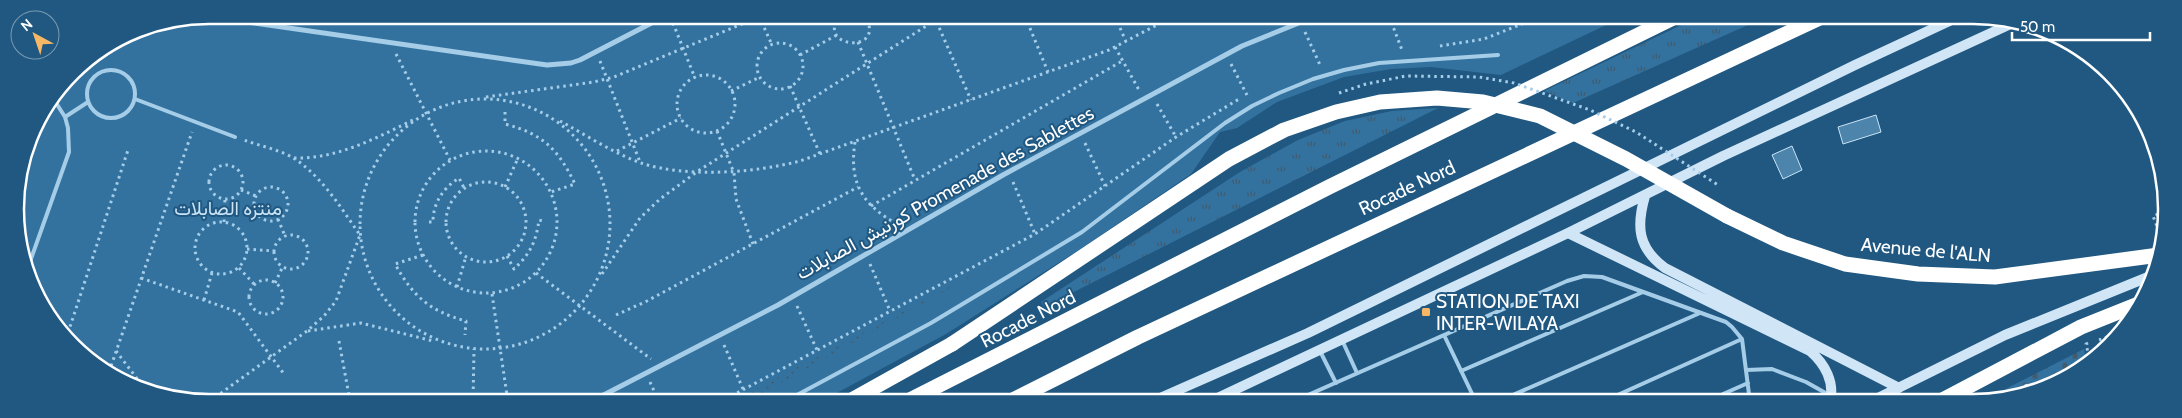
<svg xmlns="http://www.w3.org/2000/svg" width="2182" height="418" viewBox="0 0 2182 418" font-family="Cabin,Vazirmatn,sans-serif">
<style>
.grass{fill:url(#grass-tufts)}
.cemetery{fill:url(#cemetery-stones)}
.park{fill:#33729f}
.garden{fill:url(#garden-dots)}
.building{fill:#4c84ac;stroke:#c9e4f6}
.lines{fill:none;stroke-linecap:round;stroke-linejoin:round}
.path{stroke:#a5cde8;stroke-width:3;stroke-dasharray:2.5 4;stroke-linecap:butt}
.lane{stroke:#a5cde8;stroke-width:4}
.street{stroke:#a5cde8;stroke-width:5}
.secondary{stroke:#d0e6f6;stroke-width:10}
.highway{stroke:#fff;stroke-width:15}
.path-bridge{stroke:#a5cde8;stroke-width:3;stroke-dasharray:2.5 4;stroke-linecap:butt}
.highway-bridge{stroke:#fff;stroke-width:15}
.poi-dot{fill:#f6b865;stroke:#205881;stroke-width:2}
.labels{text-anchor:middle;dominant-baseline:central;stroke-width:4;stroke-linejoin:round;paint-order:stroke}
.street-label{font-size:19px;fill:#fff;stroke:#205881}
.park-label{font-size:19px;fill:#c9e4f6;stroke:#205881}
.poi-label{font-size:19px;fill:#fff;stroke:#205881;text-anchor:start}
.rim{fill:none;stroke:#fff;stroke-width:2.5}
</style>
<defs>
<pattern id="grass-tufts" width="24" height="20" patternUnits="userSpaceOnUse" patternTransform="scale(1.25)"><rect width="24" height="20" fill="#33729f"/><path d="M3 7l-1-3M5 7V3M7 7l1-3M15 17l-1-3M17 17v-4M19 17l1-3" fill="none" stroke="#425b6d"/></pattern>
<pattern id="cemetery-stones" width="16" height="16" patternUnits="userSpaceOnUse" patternTransform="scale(1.25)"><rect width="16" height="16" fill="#33729f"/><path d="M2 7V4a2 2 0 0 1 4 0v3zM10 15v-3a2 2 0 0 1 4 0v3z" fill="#425b6d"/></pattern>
<pattern id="garden-dots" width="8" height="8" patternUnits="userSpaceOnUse" patternTransform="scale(1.25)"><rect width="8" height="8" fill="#33729f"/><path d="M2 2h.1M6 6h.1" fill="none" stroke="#425b6d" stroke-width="1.8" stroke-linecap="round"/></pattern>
</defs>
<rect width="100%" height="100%" fill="#205881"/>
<path class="grass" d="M1700 16H1768L1573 103 1544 91Z
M1438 108 1044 307 1041 302 1240 172 1298 140 1345 121 1392 111Z"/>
<path class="cemetery" d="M2084 349 2086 363 2059 383 1986 403H1978Z"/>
<path class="park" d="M209 15 1625 16 1501 75 1431 67 1391 69 1344 77 1277 102 1237 128 1220 132 1191 174 1085 246 946 334 820 402 184 401 123 383 63 337 25 271 15 197 35 123 72 72 135 30Z"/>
<path class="garden" d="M1017 251 747 402H732Z"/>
<path class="building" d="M1876 115 1881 132 1843 144 1838 127Z
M1792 146 1802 170 1783 179 1772 155Z"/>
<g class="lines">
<path class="path" d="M759 16 772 45
M840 16C814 48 888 55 865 16
M934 16 971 100
M1025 16 1048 72
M1115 16 1126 42
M1389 16 1402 50
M867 19 873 16
M673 23 695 78
M1305 32 1321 67
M858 42 915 180
M757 66a23 23 0 1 1 46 0a23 23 0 1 1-46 0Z
M1440 46 1484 39 1542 16
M1115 47 1139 90
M396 54 450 160
M800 55 837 35
M600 61 640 162
M1231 64 1247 95
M677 104a29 29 0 1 1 58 0a29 29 0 1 1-58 0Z
M790 86 820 154
M731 91 760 77
M486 97 594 82 614 77 761 16
M360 224a125 125 0 1 1 250 0a125 125 0 1 1-250 0Z
M1157 104 1176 137
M505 112V124C543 134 558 149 575 184L551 192
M560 121C586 135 613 153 641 163 686 178 754 173 800 161L1109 50 1174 16
M717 131 734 173 736 199 753 244
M855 142C849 182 861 204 897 224
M1085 143 1105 186
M415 222a71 71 0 1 1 142 0a71 71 0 1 1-142 0Z
M617 151 681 118
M294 158C338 159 376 138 415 119
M209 182a17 17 0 1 1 34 0a17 17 0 1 1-34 0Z
M1013 182 1035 234
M446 222a40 40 0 1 1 80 0a40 40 0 1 1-80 0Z
M505 187 518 158
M254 204a17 17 0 1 1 34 0a17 17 0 1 1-34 0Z
M241 190 256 196
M871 206 1122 61
M2164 212 2153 216 2160 234 2165 232
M278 219 285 236
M195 248a26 26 0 1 1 52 0a26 26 0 1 1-52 0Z
M224 222 225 199
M429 222H433C433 203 443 188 459 178L464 188
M274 252a17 17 0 1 1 34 0a17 17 0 1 1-34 0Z
M247 249 274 251
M423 255 395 264C413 296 429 311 466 321L465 335
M507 256 514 269C530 254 536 242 539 220L543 221
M870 264 890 311
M239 268 255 285
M536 273 651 359
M602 274 640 218 660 199 698 171 942 16
M141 278 238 312 284 374
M249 297a17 17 0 1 1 34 0a17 17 0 1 1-34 0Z
M275 283 283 266
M457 287 466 256
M492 294 508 402
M204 300 212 273
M797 306 817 350
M616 315 647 301 858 187
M308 331 361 323 433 341
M66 339 128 150
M2099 340 2120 332
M339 341 350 401
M2088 343 2086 344 2090 361
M724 345 743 389
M116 351 145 389
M109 372 192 132
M650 382 659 402
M2026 384 2027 391
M210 401 307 331 324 316 336 301 360 235C341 208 323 178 295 159 281 150 260 146 244 140
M473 402 474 349
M720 402 1035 234 1176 137 1239 99"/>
<path class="lane" d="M87 94a24 24 0 1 1 48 0a24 24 0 1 1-48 0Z
M135 99 235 137
M65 117 88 102
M26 273 69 152 68 128 65 117 53 98
M1444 335 1476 402
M1342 340 1357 373
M1320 351 1336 383
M1746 370 1772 369 1806 382 1831 396
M1461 371 1643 292
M784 402 931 323 1082 232 1225 123 1252 106 1279 93 1313 79 1344 70 1379 63 1498 55
M1292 402 1567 281 1584 276 1602 277 1726 322 1732 327 1742 339 1750 402
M1497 402 1700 313
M1602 402 1742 339
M1705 402 1748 383"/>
<path class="street" d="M205 16 547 65 571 63 580 60 667 15
M115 43 150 27
M590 402 778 305 1003 175 1242 46 1316 16"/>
<path class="secondary" d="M1645 196C1636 227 1638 248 1665 268L1899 388
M1568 233 1810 351C1825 364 1835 382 1830 402
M1151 402 1308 333 1855 65 1958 17
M1209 402 1568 233 1723 156 2015 22
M1870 402 2005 335 2153 275"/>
<path class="highway" d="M1727 216 1783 243 1845 264 1918 274 1995 277 2159 255
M848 402 952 344
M906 402 1329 187 1677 16
M1009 402 1138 337 1824 16
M1937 403 2081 327 2141 303"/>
<path class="path-bridge" d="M1339 93 1366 84 1406 76 1479 77 1514 83 1590 110 1636 132 1718 185"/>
<path class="highway-bridge" d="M952 344 1229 159 1284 130 1336 112 1380 102 1437 98 1483 102 1540 116 1626 159 1727 216"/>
</g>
<rect class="poi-dot" x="1421" y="307" width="10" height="10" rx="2.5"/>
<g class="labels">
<g class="street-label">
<text transform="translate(1407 188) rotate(-25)">Rocade Nord</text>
<text transform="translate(945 193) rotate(-29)">كورنيش الصابلات Promenade des Sablettes</text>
<text transform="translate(1926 250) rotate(5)">Avenue de l'ALN</text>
<text transform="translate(1028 319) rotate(-27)">Rocade Nord</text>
</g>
<g class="park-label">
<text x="228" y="208">منتزه الصابلات</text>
</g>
<g class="poi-label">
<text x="1436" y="301">STATION DE TAXI<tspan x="1436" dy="22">INTER-WILAYA</tspan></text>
</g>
</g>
<path d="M0 0H2182V418H0ZM209 24H1973A185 185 0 0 1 2158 209V209A185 185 0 0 1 1973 394H209A185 185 0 0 1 24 209V209A185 185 0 0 1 209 24Z" fill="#205881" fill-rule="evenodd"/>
<path class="rim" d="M209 24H1973A185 185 0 0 1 2158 209V209A185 185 0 0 1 1973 394H209A185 185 0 0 1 24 209V209A185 185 0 0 1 209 24Z"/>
<g transform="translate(35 35) rotate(320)"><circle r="24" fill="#205881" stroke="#799bb3"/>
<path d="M0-4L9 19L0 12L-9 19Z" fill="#f6b865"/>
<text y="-8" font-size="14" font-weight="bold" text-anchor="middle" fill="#ffffff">N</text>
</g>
<path d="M2012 32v8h138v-8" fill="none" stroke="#ffffff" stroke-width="2.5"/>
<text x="2020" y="32" font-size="15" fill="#ffffff" stroke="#205881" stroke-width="4" paint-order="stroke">50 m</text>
</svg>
